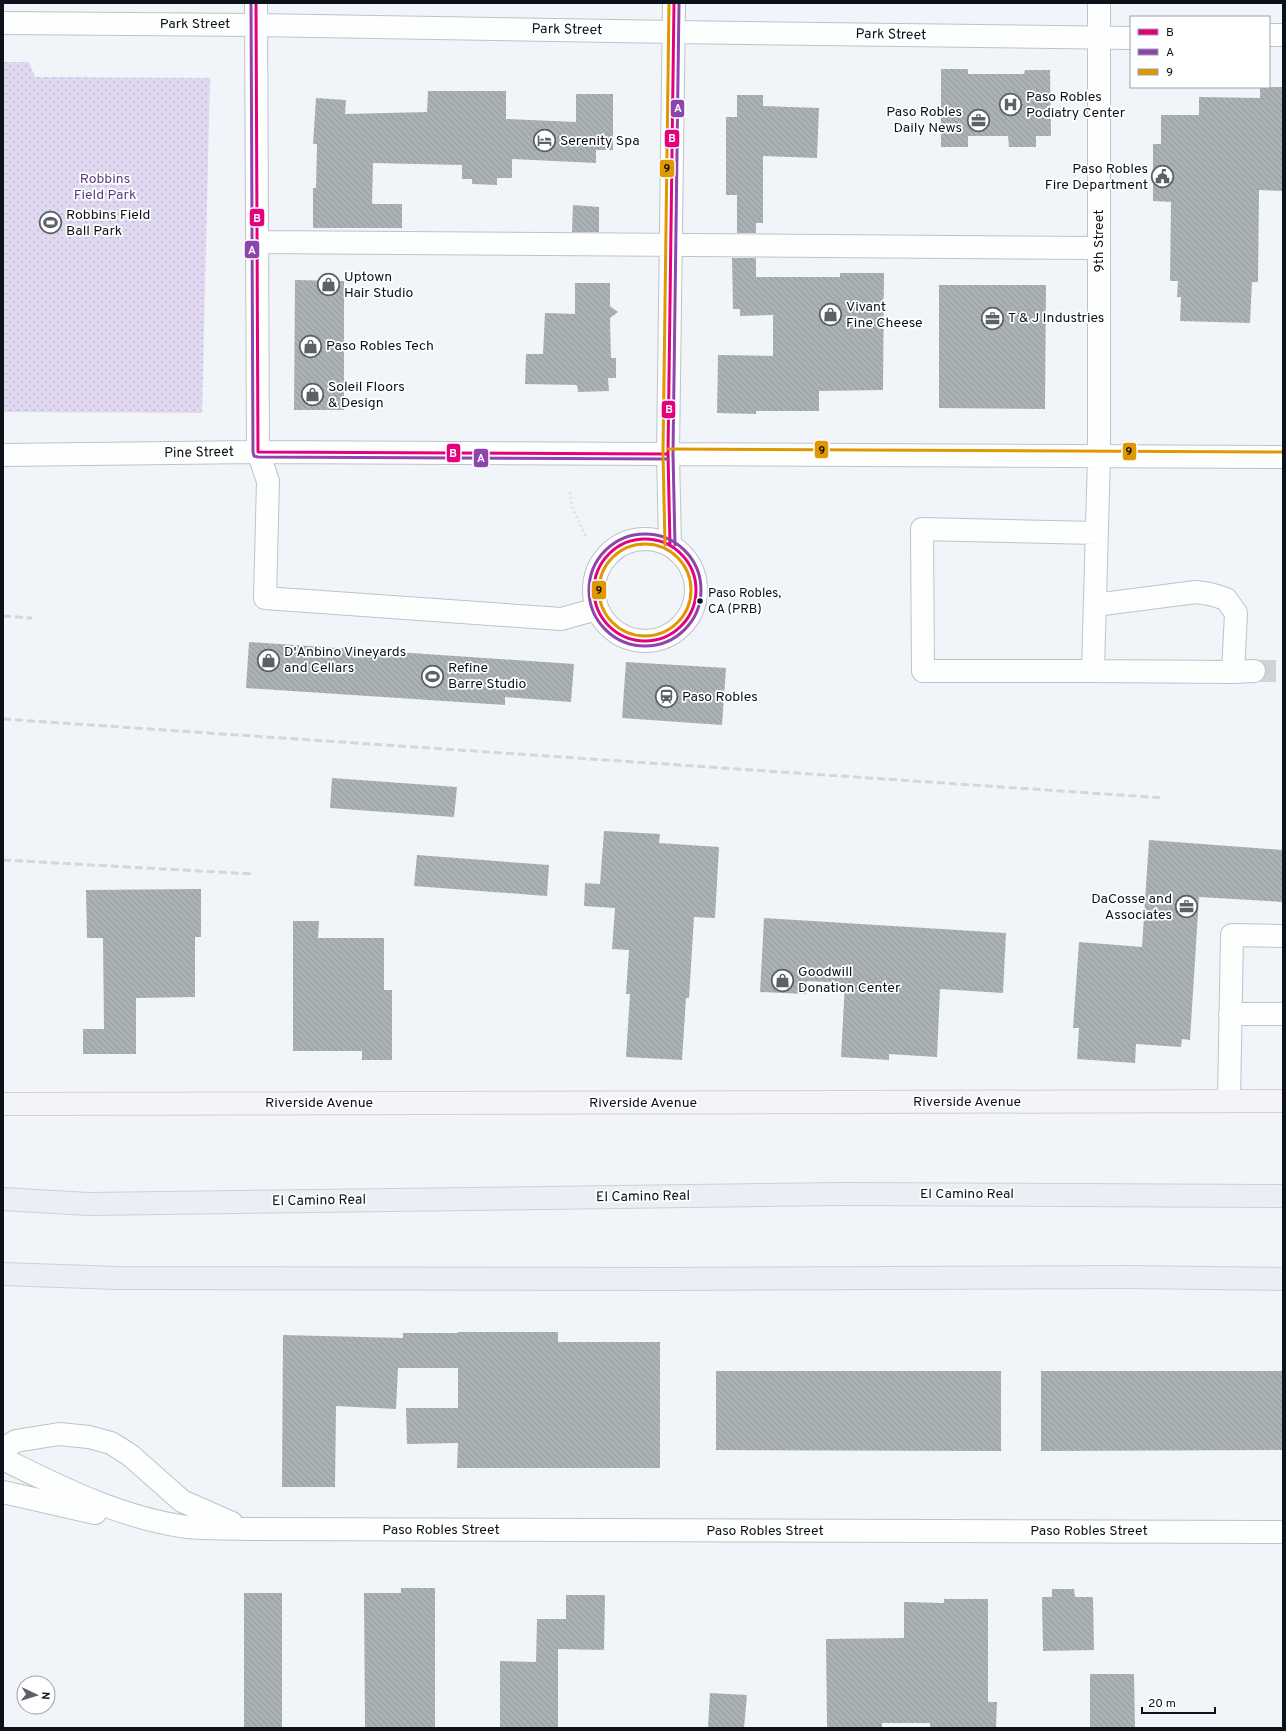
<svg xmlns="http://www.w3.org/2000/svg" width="1286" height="1731" viewBox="0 0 1286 1731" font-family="Overpass,sans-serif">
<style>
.green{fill:url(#green-dots)}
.building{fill:url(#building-back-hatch)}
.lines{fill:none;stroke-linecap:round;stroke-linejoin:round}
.minor-tunnel{stroke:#ced3d8;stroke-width:22;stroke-dasharray:22 11;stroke-linecap:butt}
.minor-casing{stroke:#bec3c9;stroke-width:24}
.major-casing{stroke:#ced0d4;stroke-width:24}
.highway-casing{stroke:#ced0d4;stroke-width:24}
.path{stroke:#dcdddf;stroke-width:2.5;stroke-dasharray:2 3;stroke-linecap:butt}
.minor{stroke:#fdfefe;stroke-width:22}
.major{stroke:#f4f4f8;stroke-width:22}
.highway{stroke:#eceef5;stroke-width:22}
.rail{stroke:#d4d6d7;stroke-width:3;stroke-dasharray:8 4;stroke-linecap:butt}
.bus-1-casing{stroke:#fff;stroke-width:6}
.bus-2-casing{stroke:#fff;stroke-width:6}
.bus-3-casing{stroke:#fff;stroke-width:6}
.bus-1{stroke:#e5007d;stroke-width:3}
.bus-2{stroke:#8e44ad;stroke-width:3}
.bus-3{stroke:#df9702;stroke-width:3}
.bus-dot{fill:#0b1219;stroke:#fff;stroke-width:1.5}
.labels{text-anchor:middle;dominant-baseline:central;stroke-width:3.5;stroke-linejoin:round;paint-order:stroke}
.bus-label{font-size:13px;fill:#0b1219;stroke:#fff;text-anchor:start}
.street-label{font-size:14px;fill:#0b1219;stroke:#fff}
.poi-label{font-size:14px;fill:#0b1219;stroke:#fff;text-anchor:start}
.park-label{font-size:14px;fill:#5e3c7c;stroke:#fff}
.line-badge{stroke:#fff;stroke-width:1.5}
.badge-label{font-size:11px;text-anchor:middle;font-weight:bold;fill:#fff}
.pale-badge-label{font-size:11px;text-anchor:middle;font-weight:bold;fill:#111}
</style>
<defs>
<pattern id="green-dots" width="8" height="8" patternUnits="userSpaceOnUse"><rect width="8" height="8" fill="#e0d8f0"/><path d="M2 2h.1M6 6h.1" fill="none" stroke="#bfb8cd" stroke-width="1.8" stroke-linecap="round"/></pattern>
<pattern id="building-back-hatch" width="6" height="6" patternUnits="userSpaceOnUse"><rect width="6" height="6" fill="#abb2b6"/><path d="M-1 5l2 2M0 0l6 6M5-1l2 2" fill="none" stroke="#92989c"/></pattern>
</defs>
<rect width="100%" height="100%" fill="#f1f5fa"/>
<path class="green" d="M3 62H29L35 77 210 78 202 413 3 412Z"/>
<path class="building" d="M941 69H968V74H1024L1025 70H1050L1051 136H1036V147H1009L1008 136H968V147H941Z
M1260 87H1283V191L1259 190 1258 282H1252L1250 323 1180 321 1181 297H1177L1178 281H1170L1171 202 1153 201V144H1161V115H1199V97L1260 98Z
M428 91H506V119L576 122V94H613V150H596V163L512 159V178H497V185L472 184V179H462V165L373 163 372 204H402V228H313V188H316L317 144H313L316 98 346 100 345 114 427 112Z
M737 95H763V106L819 108 817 158 763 156V223H756V233H737V195H726V117H737Z
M573 205 599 207V232H572Z
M732 258H756V277H840V273H884L883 390 819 391V411H756V414L717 413 718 355 773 356V315L740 316V309H733Z
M295 280 344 281V410H294Z
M575 283H610V306L618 312 610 318 611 358H616V378H608L609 391 578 392 577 385 525 384 526 354H543L545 313 575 314Z
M939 285H1046L1045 409 939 408Z
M249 642 574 664 571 702 505 697V705L246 688Z
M626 662 726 668 722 725 622 718Z
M332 778 457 787 454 817 330 808Z
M604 831 660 834 659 843 719 847 715 918 694 917 689 998H686L682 1060 626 1057 630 994H626L629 950 612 949 615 908 584 906 585 883 600 884Z
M1149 840 1283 850V902L1199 897 1190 1040 1182 1039 1181 1047 1136 1044 1135 1063 1077 1059 1079 1028H1073L1079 942 1142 947Z
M417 855 549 865 547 896 414 886Z
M201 889V937H195V997L136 998V1054H83V1029H104L103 938H87L86 890Z
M764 918 1006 933 1003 993 940 989 937 1057 889 1054V1060L841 1057 845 983 807 981 806 994 760 992Z
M293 921H319L318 938H384V990H392V1060H362V1051H293Z
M458 1332H558V1342H660V1468H457L458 1443 407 1444 406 1408H458V1368H398L396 1409 336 1406 335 1487H282L283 1335 403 1338V1333H458Z
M716 1371H1001V1451L716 1450Z
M1041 1371H1283V1450L1041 1451Z
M401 1588H435V1728H365L364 1593H401Z
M1052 1589H1074L1075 1597H1093L1094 1650 1043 1651 1042 1597H1052Z
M244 1593H282V1728H244Z
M566 1595H605L604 1650 558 1649V1728H500V1661L536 1662 537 1619H566Z
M944 1599H988V1702H997L996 1728H930V1723H882V1728H827L826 1639 904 1638V1602L944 1603Z
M1090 1674H1134L1135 1728H1090Z
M710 1693 747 1695 744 1728H708Z"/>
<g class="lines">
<path class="minor-tunnel" d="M1254 671H1283"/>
<defs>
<path id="minor" d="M256 3 258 452 268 481 265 598 561 619 597 609
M3 23 256 25 674 32 1131 38
M1269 35H1283
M257 242 1099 248
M3 455 258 452 1283 457
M1097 533 922 529 923 671H1093L1099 456V3
M594 590a51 51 0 1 1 102 0a51 51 0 1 1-102 0Z
M670 545 668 454 674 3
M1093 671 1233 672 1236 613 1226 599 1210 594 1196 592 1095 605
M1233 672 1254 671
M1230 1014H1283
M1229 1101 1232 935 1283 936
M3 1449 16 1441 59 1434 89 1437 111 1443 130 1455 182 1501 232 1523
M3 1459C62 1488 121 1518 187 1527 207 1529 228 1528 248 1529L1283 1532
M3 1492 95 1513"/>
<path id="major" d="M3 1104 1283 1101"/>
<path id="highway" d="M3 1199 88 1204 842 1194 1283 1196
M3 1274 117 1278 672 1279 1127 1277 1283 1279"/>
</defs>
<use href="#minor" class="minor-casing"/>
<use href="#major" class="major-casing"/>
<use href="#highway" class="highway-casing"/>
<path class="path" d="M570 492 572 507 586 537"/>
<use href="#minor" class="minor"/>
<use href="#major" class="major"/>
<use href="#highway" class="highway"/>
<path class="rail" d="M3 616 32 618
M3 719 1164 798
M3 860 253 874"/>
<defs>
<path id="bus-1" d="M256 3 258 452 668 454
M594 590a51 51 0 1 1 102 0a51 51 0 1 1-102 0Z
M670 545 668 454 674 3"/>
<path id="bus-2" d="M251 3 253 452 254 456 258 457 668 459
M589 590a56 56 0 1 1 112 0a56 56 0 1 1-112 0Z
M675 545 673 454 679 3"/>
<path id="bus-3" d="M668 449 1283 452
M599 590a46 46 0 1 1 92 0a46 46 0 1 1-92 0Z
M665 545 663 454 669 3"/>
</defs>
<use href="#bus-1" class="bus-1-casing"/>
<use href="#bus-2" class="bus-2-casing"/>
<use href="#bus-3" class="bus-3-casing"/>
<use href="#bus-1" class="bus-1"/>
<use href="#bus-2" class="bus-2"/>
<use href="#bus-3" class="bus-3"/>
</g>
<defs>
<symbol id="hospital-ring" viewBox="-11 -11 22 22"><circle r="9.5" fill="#fff" stroke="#5c6168" stroke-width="1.5"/><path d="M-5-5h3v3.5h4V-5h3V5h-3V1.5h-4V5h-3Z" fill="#5c6168"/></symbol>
<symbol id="office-ring" viewBox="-11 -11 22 22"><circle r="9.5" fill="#fff" stroke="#5c6168" stroke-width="1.5"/><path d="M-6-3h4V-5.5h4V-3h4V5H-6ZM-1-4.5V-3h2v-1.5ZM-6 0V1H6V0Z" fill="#5c6168"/></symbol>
<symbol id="hotel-ring" viewBox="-11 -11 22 22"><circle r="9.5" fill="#fff" stroke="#5c6168" stroke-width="1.5"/><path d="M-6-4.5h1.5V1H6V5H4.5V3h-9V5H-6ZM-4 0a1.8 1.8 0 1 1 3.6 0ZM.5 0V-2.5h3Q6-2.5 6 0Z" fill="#5c6168"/></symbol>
<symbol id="civic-ring" viewBox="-11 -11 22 22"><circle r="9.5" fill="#fff" stroke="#5c6168" stroke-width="1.5"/><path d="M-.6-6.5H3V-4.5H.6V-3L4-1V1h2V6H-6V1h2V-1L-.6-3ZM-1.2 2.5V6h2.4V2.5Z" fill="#5c6168"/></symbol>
<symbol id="stadium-ring" viewBox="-11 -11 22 22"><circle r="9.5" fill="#fff" stroke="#5c6168" stroke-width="1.5"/><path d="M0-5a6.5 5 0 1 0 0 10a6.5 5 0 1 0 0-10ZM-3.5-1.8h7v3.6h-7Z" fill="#5c6168"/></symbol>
<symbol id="shop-ring" viewBox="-11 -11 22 22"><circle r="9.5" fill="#fff" stroke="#5c6168" stroke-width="1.5"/><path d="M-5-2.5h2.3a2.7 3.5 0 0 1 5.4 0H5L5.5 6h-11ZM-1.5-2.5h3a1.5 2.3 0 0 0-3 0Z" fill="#5c6168"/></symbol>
<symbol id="station-ring" viewBox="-11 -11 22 22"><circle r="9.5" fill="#fff" stroke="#5c6168" stroke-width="1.5"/><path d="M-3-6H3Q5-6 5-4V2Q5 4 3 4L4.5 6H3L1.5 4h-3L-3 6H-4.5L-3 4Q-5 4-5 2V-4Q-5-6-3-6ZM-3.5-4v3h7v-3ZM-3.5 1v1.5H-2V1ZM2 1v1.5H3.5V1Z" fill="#5c6168"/></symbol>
</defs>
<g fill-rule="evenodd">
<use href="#hospital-ring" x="998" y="92" width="25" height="25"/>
<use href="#office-ring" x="966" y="108" width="25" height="25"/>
<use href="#hotel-ring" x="532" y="128" width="25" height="25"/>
<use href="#civic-ring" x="1150" y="164" width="25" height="25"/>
<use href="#stadium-ring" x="38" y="210" width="25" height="25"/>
<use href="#shop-ring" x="316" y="272" width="25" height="25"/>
<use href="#shop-ring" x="818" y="302" width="25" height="25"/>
<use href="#office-ring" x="980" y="306" width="25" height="25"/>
<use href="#shop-ring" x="298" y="334" width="25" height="25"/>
<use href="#shop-ring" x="300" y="382" width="25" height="25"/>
<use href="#shop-ring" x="256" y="648" width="25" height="25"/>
<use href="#stadium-ring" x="420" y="664" width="25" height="25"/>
<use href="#station-ring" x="654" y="684" width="25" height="25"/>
<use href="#office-ring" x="1174" y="894" width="25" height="25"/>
<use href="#shop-ring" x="770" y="968" width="25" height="25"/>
</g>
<circle class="bus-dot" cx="700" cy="601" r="3.5"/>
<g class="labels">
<g class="bus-label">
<text x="708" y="594">Paso Robles,<tspan x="708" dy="16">CA (PRB)</tspan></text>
</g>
<g class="street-label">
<text x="195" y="24">Park Street</text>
<text transform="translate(567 30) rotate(1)">Park Street</text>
<text transform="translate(891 35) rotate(1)">Park Street</text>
<text transform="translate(1099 241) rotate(-90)">9th Street</text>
<text transform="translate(199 453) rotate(-1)">Pine Street</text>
<text x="967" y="1102">Riverside Avenue</text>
<text x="319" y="1103">Riverside Avenue</text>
<text x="643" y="1103">Riverside Avenue</text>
<text x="967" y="1194">El Camino Real</text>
<text transform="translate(643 1197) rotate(-1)">El Camino Real</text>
<text transform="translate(319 1201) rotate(-1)">El Camino Real</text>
<text x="441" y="1530">Paso Robles Street</text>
<text x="765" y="1531">Paso Robles Street</text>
<text x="1089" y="1531">Paso Robles Street</text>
</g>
<g class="poi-label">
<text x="1026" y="97">Paso Robles<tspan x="1026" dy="16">Podiatry Center</tspan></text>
<text x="962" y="112" text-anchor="end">Paso Robles<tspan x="962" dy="16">Daily News</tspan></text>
<text x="560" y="141">Serenity Spa</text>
<text x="1148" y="169" text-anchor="end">Paso Robles<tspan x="1148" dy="16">Fire Department</tspan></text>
<text x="66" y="215">Robbins Field<tspan x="66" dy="16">Ball Park</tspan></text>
<text x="344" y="277">Uptown<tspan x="344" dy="16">Hair Studio</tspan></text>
<text x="846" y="307">Vivant<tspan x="846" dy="16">Fine Cheese</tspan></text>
<text x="1008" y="318">T &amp; J Industries</text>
<text x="326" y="346">Paso Robles Tech</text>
<text x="328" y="387">Soleil Floors<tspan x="328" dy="16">&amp; Design</tspan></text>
<text x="284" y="652">D'Anbino Vineyards<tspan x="284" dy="16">and Cellars</tspan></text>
<text x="448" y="668">Refine<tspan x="448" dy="16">Barre Studio</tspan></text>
<text x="682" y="697">Paso Robles</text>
<text x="1172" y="899" text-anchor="end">DaCosse and<tspan x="1172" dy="16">Associates</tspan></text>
<text x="798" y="972">Goodwill<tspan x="798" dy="16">Donation Center</tspan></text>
</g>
<g class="park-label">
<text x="105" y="179">Robbins<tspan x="105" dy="16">Field Park</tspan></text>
</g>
</g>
<g class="line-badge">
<rect x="670" y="99" width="15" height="19" rx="4" fill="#8e44ad"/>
<rect x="664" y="129" width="16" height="19" rx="4" fill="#e5007d"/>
<rect x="659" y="159" width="16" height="19" rx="4" fill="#df9702"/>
<rect x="249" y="208" width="16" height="19" rx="4" fill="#e5007d"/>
<rect x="244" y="240" width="16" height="19" rx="4" fill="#8e44ad"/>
<rect x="661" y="400" width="15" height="19" rx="4" fill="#e5007d"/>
<rect x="814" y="440" width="15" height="19" rx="4" fill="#df9702"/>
<rect x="1122" y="442" width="15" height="19" rx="4" fill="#df9702"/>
<rect x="446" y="443" width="15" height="20" rx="4" fill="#e5007d"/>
<rect x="473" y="448" width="16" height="20" rx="4" fill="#8e44ad"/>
<rect x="591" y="580" width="16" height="20" rx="4" fill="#df9702"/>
</g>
<g class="badge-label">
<text x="678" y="112">A</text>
<text x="672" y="142">B</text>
<text x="257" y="222">B</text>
<text x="252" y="254">A</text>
<text x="669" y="413">B</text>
<text x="453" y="457">B</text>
<text x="481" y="462">A</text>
</g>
<g class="pale-badge-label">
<text x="667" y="172">9</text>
<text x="822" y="454">9</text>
<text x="1129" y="455">9</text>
<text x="599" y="594">9</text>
</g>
<rect width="1286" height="1731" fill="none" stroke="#0b1219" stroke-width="8"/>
<rect x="1130" y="16" width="140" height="72" fill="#ffffff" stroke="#9da0a3"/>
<rect x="1138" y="29" width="20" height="6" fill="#e5007d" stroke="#9da0a3"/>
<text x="1166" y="36" font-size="12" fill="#0b1219">B</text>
<rect x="1138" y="49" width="20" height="6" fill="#8e44ad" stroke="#9da0a3"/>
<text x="1166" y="56" font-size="12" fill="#0b1219">A</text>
<rect x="1138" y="69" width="20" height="6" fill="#df9702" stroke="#9da0a3"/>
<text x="1166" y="76" font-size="12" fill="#0b1219">9</text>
<g transform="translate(36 1695) rotate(94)"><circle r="19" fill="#ffffff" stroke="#9da0a3"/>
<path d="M0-3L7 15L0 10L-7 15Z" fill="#5c6168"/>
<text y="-6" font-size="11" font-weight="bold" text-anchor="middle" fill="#0b1219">N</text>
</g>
<path d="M1142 1707v6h73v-6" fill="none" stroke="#0b1219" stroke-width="2"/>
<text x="1148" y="1707" font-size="12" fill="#0b1219" stroke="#ffffff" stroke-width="3" paint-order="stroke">20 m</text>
</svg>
